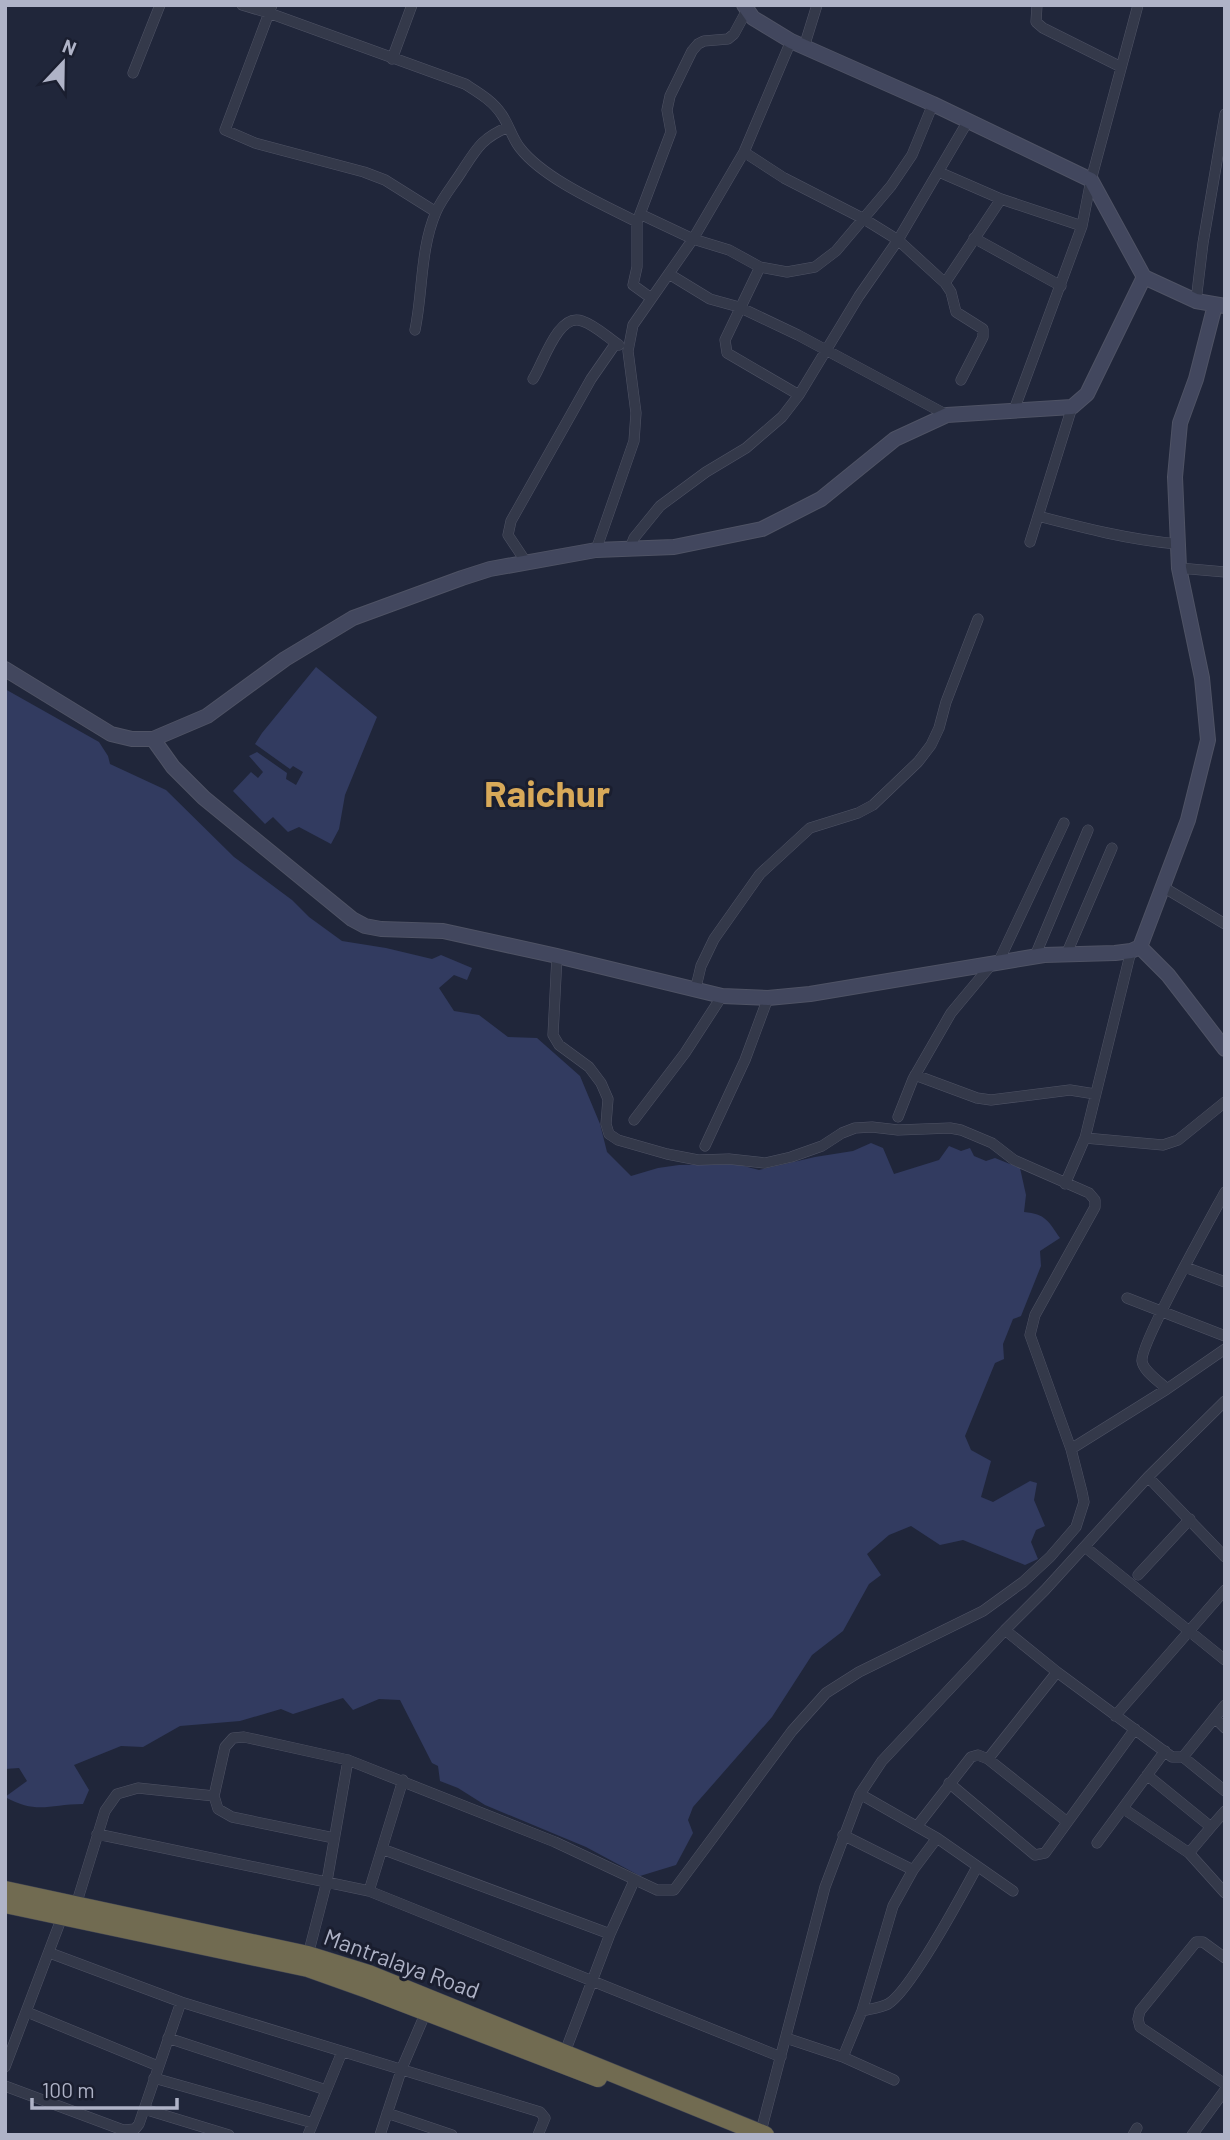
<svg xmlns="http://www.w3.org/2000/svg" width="1230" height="2140" viewBox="0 0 1230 2140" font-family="Barlow,sans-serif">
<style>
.water{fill:#323b60}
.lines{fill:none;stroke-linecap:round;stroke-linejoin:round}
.street-casing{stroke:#4f5365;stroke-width:11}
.secondary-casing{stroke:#4f5365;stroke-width:16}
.highway-casing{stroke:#3c4052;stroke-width:19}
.street{stroke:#34394a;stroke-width:10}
.secondary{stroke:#42475e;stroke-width:14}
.highway{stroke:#716b51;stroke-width:18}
.labels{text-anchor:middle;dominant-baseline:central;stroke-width:6;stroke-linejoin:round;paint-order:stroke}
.street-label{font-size:23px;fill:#afb3c7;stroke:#1a1e2f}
.town-label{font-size:37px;font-weight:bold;fill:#d8a959;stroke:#1a1e2f}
</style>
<rect width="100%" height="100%" fill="#20263a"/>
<path class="water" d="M316 667 377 717 345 795 339 829 331 844 299 827 288 832 273 817 265 824 233 791 251 772 258 778 263 772 249 756 257 752 287 773 286 779 296 785 303 772 293 766 290 769 255 744 262 733Z
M5 689 99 742 108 756 110 764 166 790 234 857 292 900 309 917 342 941 386 948 432 959 441 955 472 968 467 980 454 975 439 988 454 1011 479 1015 508 1037 537 1038 580 1076 600 1124 607 1152 631 1176 658 1168 679 1165 736 1164 759 1170 815 1157 853 1151 871 1143 883 1148 894 1174 939 1160 949 1146 961 1151 970 1148 974 1156 986 1161 995 1158 1020 1168 1026 1195 1024 1212C1046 1214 1048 1221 1060 1238L1040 1251 1041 1266 1021 1316 1013 1319 1003 1344 1004 1359 995 1363 965 1436 971 1450 991 1461 981 1497 993 1502 1030 1481 1037 1483 1034 1500 1045 1526 1036 1530 1031 1542 1038 1559 1025 1565 963 1540 940 1545 911 1526 889 1535 867 1554 881 1575 869 1584 843 1631 812 1655 772 1717 693 1807 688 1820 693 1833 676 1865 640 1876 586 1847 485 1805 458 1788 440 1781 438 1766 432 1763 400 1700 379 1699 353 1710 343 1698 293 1714 281 1709 240 1721 180 1726 143 1747 121 1746 74 1765 89 1790 83 1804C49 1804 38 1815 5 1797L27 1781 19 1768 5 1769Z"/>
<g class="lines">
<defs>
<path id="street" d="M242 5 269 13 465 84C479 93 493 101 502 115 509 125 512 138 520 148 544 179 602 204 637 222
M272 5 225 130 255 143 364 172 385 180 436 212
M1037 5 1036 22 1043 28 1121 67
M804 47 817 5
M392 59 412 5
M133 73 160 5
M744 152 784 178 864 219 898 240 945 283 951 292 956 312 983 329V337L961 380
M939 172 1001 199 1082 226
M640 214 693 239 729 250 760 267 787 272 815 267 836 251 891 186 912 155 933 104
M974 238 1061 286
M760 267 725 340 727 353 799 395
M669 274 710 299 739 307 798 335 947 415
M945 283 1001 199
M651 298 633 285 637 267V222L671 132 667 110 670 96 692 51 698 44 704 41 728 39 734 34 747 10
M1196 301 1203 243 1225 114
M415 330C423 292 420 249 436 212 442 198 454 184 462 171 477 148 482 138 508 127
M533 379C543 364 558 312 582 321 595 325 607 337 619 345
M1014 410 1082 226 1091 180 1138 5
M1038 516C1084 528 1130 540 1178 544
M1030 542 1072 407
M630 548 634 538 660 506 706 472 746 448 782 417 799 395 859 296 898 240 968 121
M596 550 634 441 636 413 628 351 633 325 693 239 744 152 791 41
M526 562 508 535 511 521 591 379 616 343
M1179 568 1225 572
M1163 887 1225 924
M1066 955 1112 848
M1035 956 1088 830
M998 963 1064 823
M695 991 701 966 714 939 760 874 810 828 858 813 873 805 918 762 931 745 939 728 946 702 978 619
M915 1075 977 1098 991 1100 1070 1090 1095 1094
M898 1117 913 1079 951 1013 991 965
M634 1120 685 1053 722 996
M1085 1138 1163 1145 1178 1140 1225 1102
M705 1146 745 1060 768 998
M1065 1184 1085 1138 1131 951
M1185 1267 1225 1282
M1127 1298 1225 1336
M1167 1389C1160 1382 1143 1371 1142 1361 1140 1344 1212 1216 1225 1192
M1071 1449 1167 1389 1225 1349
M1148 1477 1225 1557
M1085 1547 1225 1660
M1138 1575 1190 1519
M1005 1630 1057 1672 1172 1757H1183L1225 1705
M1115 1716 1225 1590
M1215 1718 1225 1728
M1183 1757 1225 1791
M988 1759 1057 1672
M1147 1775 1211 1827 1225 1811
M949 1783 1035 1855 1045 1853 1135 1729
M860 1794 937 1838 1013 1891
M214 1796 218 1809 232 1817 334 1838
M1124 1809 1189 1853 1225 1893
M918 1825 971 1757 978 1755 988 1759 1066 1821
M97 1834 369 1891 781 2057
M843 1835 913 1870
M1097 1843 1165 1751
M382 1849 610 1934
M1189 1853 1211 1827
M369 1891 403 1780
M76 1905 105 1811 117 1794 138 1788 214 1796 225 1747 233 1738 244 1737 348 1760 555 1842 657 1890H674L792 1731 826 1693 859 1672 983 1611 1023 1582 1050 1557 1076 1527 1084 1502 1082 1492 1071 1449 1030 1335 1035 1315 1095 1207V1200L1089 1193 1014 1160 992 1143 961 1130 950 1128 898 1130 872 1127 855 1128 842 1133 822 1146 791 1157 765 1163 729 1159 698 1160 667 1154 618 1140 609 1134 606 1124 608 1099 601 1083 589 1067 559 1045 553 1035 557 956
M50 1953 181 2002 540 2112 545 2118 538 2135
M308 1955 327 1881 348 1760
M1225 1958 1203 1942H1196L1140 2011 1138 2019 1140 2027 1225 2084
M862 2011C870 2009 880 2008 888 2004 910 1991 963 1893 977 1867
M27 2012 158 2066
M168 2038 326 2090
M786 2038 843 2057 894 2080
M565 2052 610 1934 634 1881
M843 2057 862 2011 893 1906 913 1870 937 1838
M5 2067 62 1917
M154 2078 313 2123
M5 2086 123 2130 135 2129 139 2124 181 2002
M144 2109 229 2135
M387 2113 452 2135
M308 2135 342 2052
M380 2135 402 2068 426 2012
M760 2135 825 1887 860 1794 882 1761 1005 1630 1045 1590 1148 1477 1225 1401
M1133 2135 1137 2128
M1192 2135 1225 2090"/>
<path id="secondary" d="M744 5 753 18 791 41 933 104 1091 180 1144 277 1196 301 1225 306
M1215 305 1196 379 1180 423 1175 477 1179 568 1202 678 1208 740 1188 820 1140 947 1168 975 1225 1049
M5 669 111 734 132 739H153L207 716 285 659 353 618 462 578 490 569 596 550 674 547 762 529 821 499 895 439 947 415 1072 407 1087 394 1144 277
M153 739 173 767 204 798 352 919 365 926 381 929 443 931 557 956 722 996 768 998 810 994 1044 955 1115 953 1131 951 1140 947"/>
<path id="highway" d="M5 1890 308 1955 369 1974 765 2135
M5 1904 308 1968 367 1989 598 2078"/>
</defs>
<use href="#street" class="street-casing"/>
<use href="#secondary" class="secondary-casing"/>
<use href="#highway" class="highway-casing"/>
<use href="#street" class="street"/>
<use href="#secondary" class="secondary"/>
<use href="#highway" class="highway"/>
</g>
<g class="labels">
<g class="street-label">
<text transform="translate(402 1963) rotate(20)">Mantralaya Road</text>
</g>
<g class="town-label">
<text x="547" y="792">Raichur</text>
</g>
</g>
<rect width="1230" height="2140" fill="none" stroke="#afb3c7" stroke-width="14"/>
<g transform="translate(63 63) rotate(22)" stroke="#1a1e2f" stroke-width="5" paint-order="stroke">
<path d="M0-5L12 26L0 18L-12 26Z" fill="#afb3c7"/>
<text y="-10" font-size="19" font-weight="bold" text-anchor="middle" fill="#afb3c7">N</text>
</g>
<path d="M32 2098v10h145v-10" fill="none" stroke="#afb3c7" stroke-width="3.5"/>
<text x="42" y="2098" font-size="21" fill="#afb3c7" stroke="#1a1e2f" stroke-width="5" paint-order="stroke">100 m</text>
</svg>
